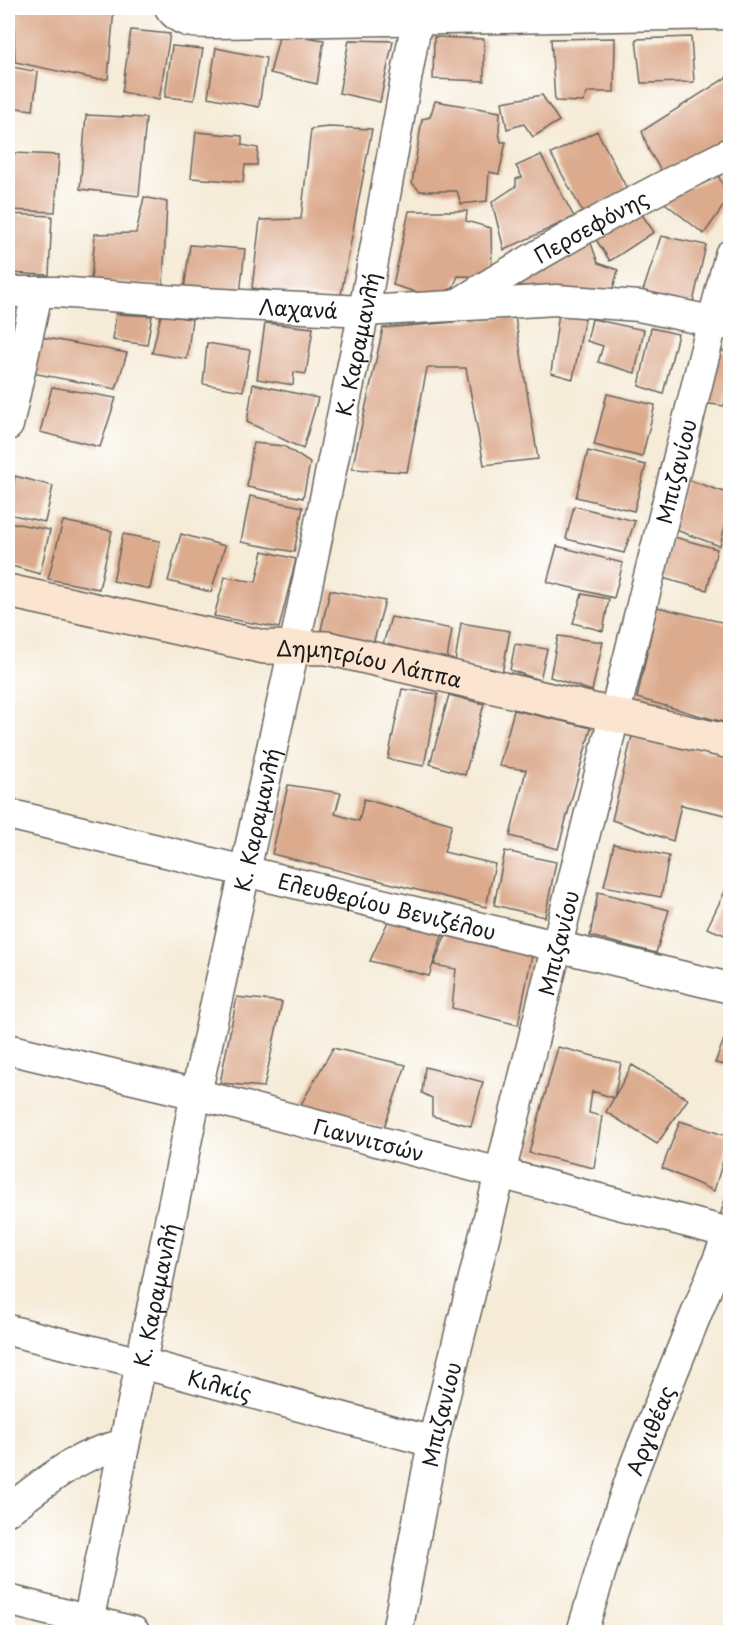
<svg xmlns="http://www.w3.org/2000/svg" width="738" height="1640" viewBox="0 0 738 1640" font-family="'Playpen Sans',sans-serif">
<style>
.building{fill:#dcaa8d}
.lines{fill:none;stroke-linecap:round;stroke-linejoin:round}
.street-casing{stroke:#68645d;stroke-width:33}
.secondary-casing{stroke:#68645d;stroke-width:36}
.street{stroke:#fff;stroke-width:30}
.secondary{stroke:#fce5d0;stroke-width:33}
.labels{text-anchor:middle;dominant-baseline:central;stroke-width:5;stroke-linejoin:round;paint-order:stroke}
.street-label{font-size:21px;fill:#1c1c1c;stroke:#fff}
</style>
<rect width="100%" height="100%" fill="#fff"/>
<filter id="ink" filterUnits="userSpaceOnUse"><feTurbulence type="fractalNoise" baseFrequency=".0167" numOctaves="2"/><feDisplacementMap in="SourceGraphic" scale="12" xChannelSelector="R" yChannelSelector="G"/><feConvolveMatrix kernelMatrix="1 2 1 2 8 2 1 2 1" color-interpolation-filters="sRGB"/></filter>
<filter id="wash" filterUnits="userSpaceOnUse"><feTurbulence type="fractalNoise" baseFrequency=".008" numOctaves="4" result="noise"/><feDisplacementMap in="SourceGraphic" scale="24" xChannelSelector="R" yChannelSelector="G"/><feGaussianBlur stdDeviation="1.35" result="paint"/><feColorMatrix in="noise" values="0 0 0 0 0 0 0 0 0 0 0 0 0 0 0 0 0 1.4 0 .05"/><feComposite in="paint" operator="in"/></filter>
<g filter="url(#wash)">
<rect width="100%" height="100%" fill="#f5ebd7"/>
<g id="blocks">
<path class="building" d="M13 8H114L108 79H95L15 62Z
M131 30 170 34 159 100 122 92Z
M280 33 324 40 317 84 270 73Z
M434 37 484 39V81L433 79Z
M691 37 694 82 641 83 636 39Z
M615 38 614 92H588L583 102 555 101 551 39Z
M349 40 393 41 380 102 339 93Z
M172 46 203 49 194 100 165 97Z
M216 48 266 58 259 107 208 97Z
M8 66 38 72 33 110 8 107Z
M730 75V138L662 172 649 151 642 131Z
M542 95 559 121 533 137 524 124 507 129 502 102Z
M435 101 500 112 499 133 501 142H506L499 174 489 172 487 201 461 204 457 191H420L412 183 422 119 430 117Z
M86 115 146 118 139 196 80 189Z
M328 127 372 129 340 300 252 288 260 220 301 219 311 129Z
M597 131 627 189 585 216 551 154Z
M196 132 242 136V145L258 148 257 165H245L243 182 191 178Z
M12 153 59 155 55 212 8 210V190Z
M541 155 574 217 504 250 492 202 516 186V179L522 177 516 166Z
M718 175 729 198 704 234 661 200Z
M144 197 167 202 163 286 91 280 95 234 136 233Z
M636 206 654 232 610 261 591 232Z
M409 211H467L466 221 491 228 492 277 458 276 453 288 443 292 419 293 393 285Z
M8 214 52 216 49 275 8 273Z
M587 232 598 263 618 270 611 296 521 288 516 271Z
M661 236 706 245 692 307 641 297Z
M190 245 245 249 240 294 184 290Z
M559 312 585 316 573 379 551 373Z
M116 314 152 316 147 345 113 340Z
M161 315 192 319 187 359 152 353Z
M515 317 538 459 484 465 466 368H427L407 472 352 469 383 328Z
M592 319 644 330 635 373 598 362 603 346 587 341Z
M265 323 313 328 306 374 294 372 293 385 257 379Z
M651 328 678 334 663 394 639 386Z
M41 337 127 353 116 389 32 373Z
M207 343 250 350 243 391 203 384Z
M715 349 730 353V395L726 394 724 406 703 403Z
M253 384 318 398 303 449 247 422Z
M52 387 116 398 100 447 40 432Z
M607 394 655 405 642 457 594 445Z
M253 443 284 446 310 463 303 498 247 487Z
M588 451 646 465 634 511 576 497Z
M15 476 53 486 45 522 8 514Z
M686 479 730 494V506L720 546 673 529Z
M250 496 303 507 294 552 241 542Z
M574 506 635 521 624 553 566 539Z
M63 521 112 531 99 589 48 579Z
M8 522 50 530 40 574 8 565Z
M123 534 160 541 150 589 113 581Z
M181 534 225 546 211 592 168 581Z
M671 536 717 549 707 590 662 578Z
M557 546 623 563 614 598 547 582Z
M263 551 296 559 279 628 214 616 225 577 256 582Z
M330 590 385 601 373 644 321 630Z
M582 594 609 599 603 631 573 623Z
M657 607 730 624V724L637 698Z
M391 617 452 629 447 659 382 648Z
M461 623 510 631 502 674 455 662Z
M558 636 603 642 592 691 550 677Z
M515 644 547 649 540 680 510 670Z
M402 689 438 694 424 766 388 759Z
M449 695 484 704 465 775 430 764Z
M514 710 591 728 558 849 510 836 526 770 499 766Z
M632 736 730 756V816L681 805 673 841 612 820Z
M288 785 341 793 335 814 359 821 364 799 452 824 444 852 495 864 486 907 272 854Z
M614 844 669 856 661 897 604 886Z
M505 851 556 862 545 917 494 905Z
M730 881V937L707 928Z
M598 892 669 910 656 953 590 936Z
M390 917 444 930 429 976 370 961Z
M446 933 533 950 518 1025 452 1008 456 969 434 965Z
M237 997 282 1002 264 1087 220 1083Z
M730 1024V1066L715 1063Z
M558 1047 621 1063 614 1098 592 1091 589 1113 602 1116 594 1168 529 1153Z
M333 1048 406 1065 384 1127 300 1106Z
M632 1065 688 1099 657 1144 606 1112Z
M425 1067 483 1082 471 1126 432 1116V1098L422 1093Z
M680 1121 730 1137 714 1191 662 1168Z
M730 1183V1219L720 1216Z"/>
</g>
</g>
<g filter="url(#ink)">
<use href="#blocks" fill-opacity="0" stroke="#68645d" stroke-width="1.5"/>
<g class="lines">
<defs>
<g id="street">
<path d="M170 8C184 26 196 22 217 23L730 14"/>
<path id="s1" d="M8 292H57L202 303 364 311 556 300 639 306 730 325"/>
<path id="s2" d="M458 304C546 248 637 198 730 153"/>
<path d="M8 425 37 293"/>
<path id="s3" d="M8 814 730 988"/>
<path id="s4" d="M8 1049 196 1094 730 1233"/>
<path id="s5" d="M8 1330 141 1363 433 1442"/>
<path d="M8 1510C45 1483 77 1453 124 1445"/>
<path d="M8 1600 134 1632"/>
<path id="s6" d="M86 1632 196 1094 294 648 364 311 419 8"/>
<path id="s7" d="M397 1632 433 1442 713 320 730 255"/>
<path id="s8" d="M582 1632 612 1534 636 1463 729 1233"/>
</g>
<g id="secondary">
<path id="s9" d="M8 591 264 647 327 648 730 742"/>
</g>
</defs>
<use href="#street" class="street-casing"/>
<use href="#secondary" class="secondary-casing"/>
<use href="#street" class="street"/>
<use href="#secondary" class="secondary"/>
</g>
</g>
<g class="labels">
<g class="street-label">
<text stroke="none"><textPath href="#s2" startOffset="154">Περσεφόνης</textPath></text>
<text stroke="none"><textPath href="#s1" startOffset="291">Λαχανά</textPath></text>
<text stroke="none"><textPath href="#s6" startOffset="1316">Κ. Καραμανλή</textPath></text>
<text stroke="none"><textPath href="#s7" startOffset="1194">Μπιζανίου</textPath></text>
<text stroke="none"><textPath href="#s9" startOffset="369">Δημητρίου Λάππα</textPath></text>
<text stroke="none"><textPath href="#s6" startOffset="830">Κ. Καραμανλή</textPath></text>
<text stroke="none"><textPath href="#s3" startOffset="390">Ελευθερίου Βενιζέλου</textPath></text>
<text stroke="none"><textPath href="#s7" startOffset="708">Μπιζανίου</textPath></text>
<text stroke="none"><textPath href="#s4" startOffset="372">Γιαννιτσών</textPath></text>
<text stroke="none"><textPath href="#s6" startOffset="344">Κ. Καραμανλή</textPath></text>
<text stroke="none"><textPath href="#s5" startOffset="219">Κιλκίς</textPath></text>
<text stroke="none"><textPath href="#s7" startOffset="222">Μπιζανίου</textPath></text>
<text stroke="none"><textPath href="#s8" startOffset="213">Αργιθέας</textPath></text>
</g>
</g>
<rect width="738" height="1640" fill="none" stroke="#fff" stroke-width="30"/>
</svg>
